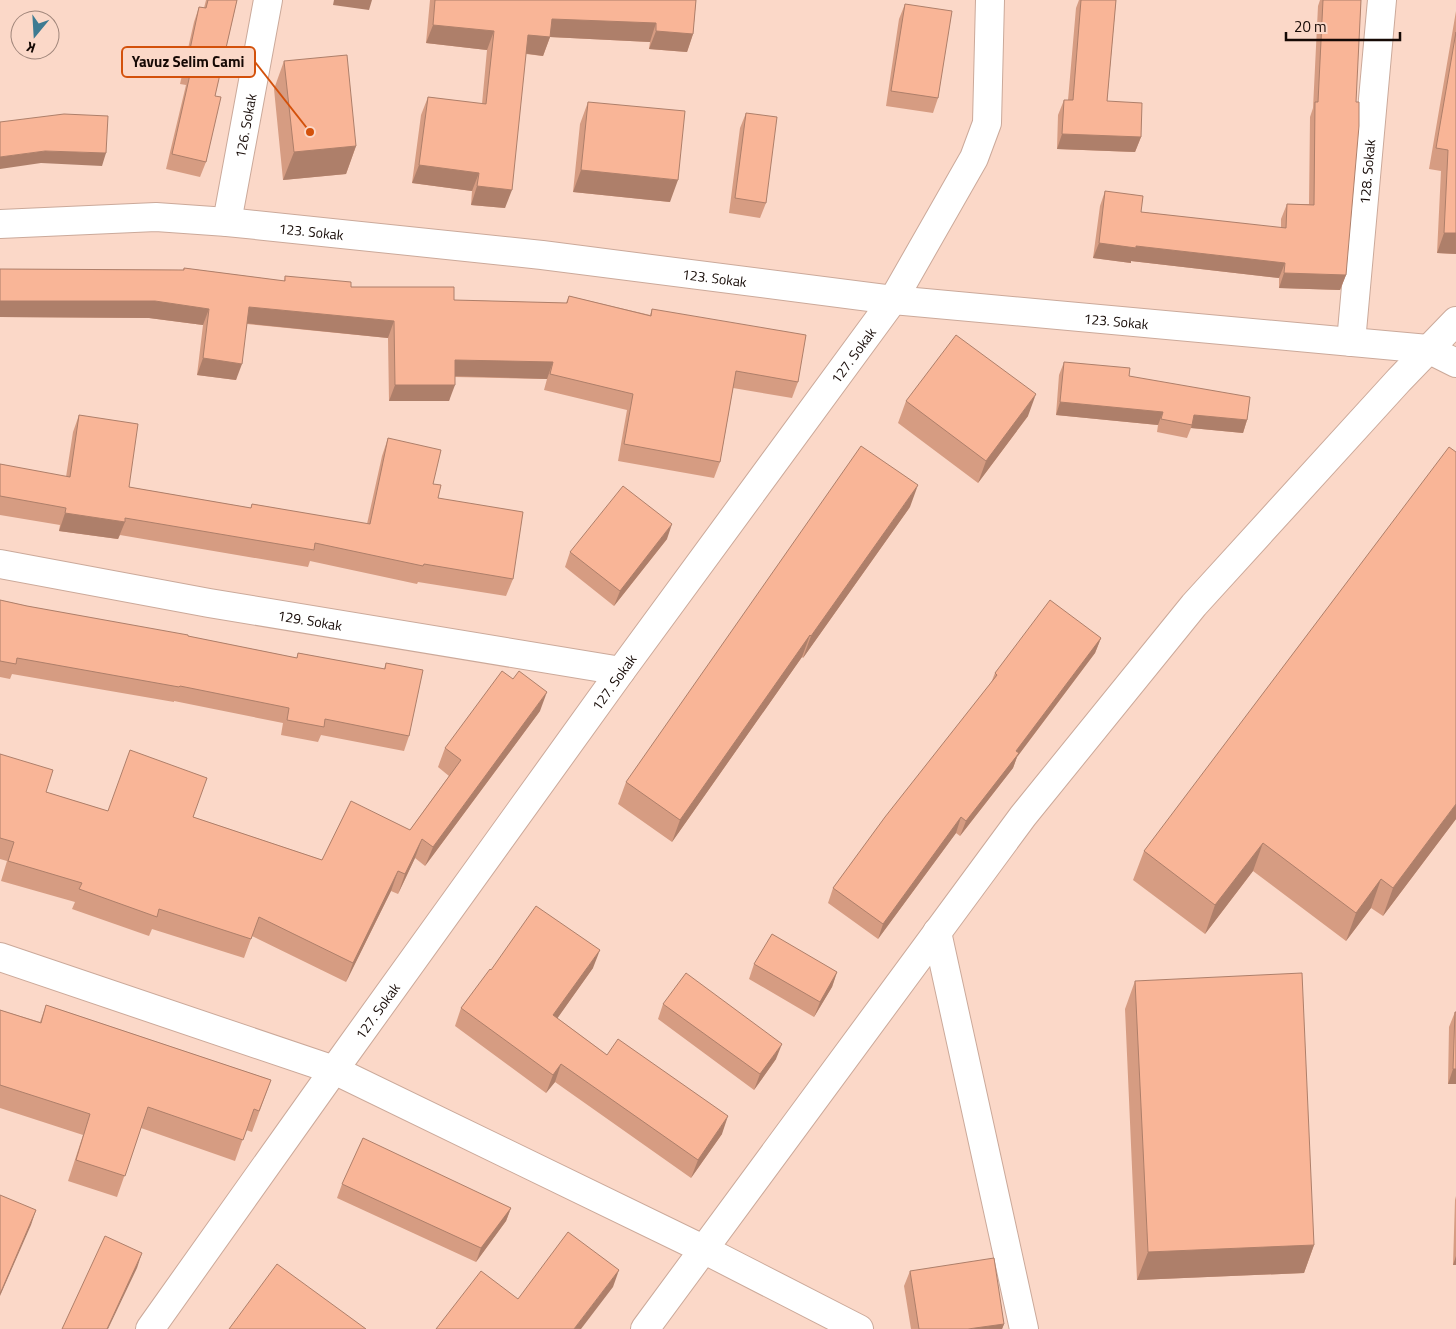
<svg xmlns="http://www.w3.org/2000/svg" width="1456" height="1329" viewBox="0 0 1456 1329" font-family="'Titillium Web',sans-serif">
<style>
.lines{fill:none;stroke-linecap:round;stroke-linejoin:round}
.street-casing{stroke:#cba99a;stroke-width:30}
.secondary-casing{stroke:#cba99a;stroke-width:30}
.street{stroke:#fff;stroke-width:28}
.secondary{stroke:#fff;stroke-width:28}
.wall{fill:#d69c82}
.shaded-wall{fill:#ae7f6a}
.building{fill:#f9b597;stroke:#ae7f6a}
.labels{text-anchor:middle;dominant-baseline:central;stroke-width:4;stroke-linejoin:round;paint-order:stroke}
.street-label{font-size:14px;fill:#150905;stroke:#fbd8c8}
.leader{fill:none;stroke:#d3510b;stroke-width:2}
.callout-dot{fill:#d3510b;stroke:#fbd8c8;stroke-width:2}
.callout{fill:#fbd8c8;stroke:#d3510b;stroke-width:2}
.callout-label{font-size:15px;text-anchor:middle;font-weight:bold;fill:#150905}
</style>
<rect width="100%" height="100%" fill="#fbd8c8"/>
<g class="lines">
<defs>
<g id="street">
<path id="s1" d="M227 222 268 0"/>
<path id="s2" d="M0 224 156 217 227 222 542 255 893 300 1428 349 1456 363"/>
<path id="s3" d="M1351 342 1382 0"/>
<path id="s4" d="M0 564 209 603 621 671"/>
<path d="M937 932 1024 1329"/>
<path d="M703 1249 859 1329"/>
<path id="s5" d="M150 1329 334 1070 621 671 893 300 974 158 987 123 990 0"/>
</g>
<path id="secondary" d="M0 957 334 1070 703 1249
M645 1329 1023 816 1194 605 1399 380 1456 321"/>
</defs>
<use href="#street" class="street-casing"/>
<use href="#secondary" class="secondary-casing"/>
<use href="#street" class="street"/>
<use href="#secondary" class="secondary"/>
</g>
<path class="wall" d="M206 0H237L215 96 206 162 200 177 166 169 186 85 180 84 194 22 199 7 204 8Z
M430 0H696L693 34 687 52 649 49 650 42 550 37 543 56 526 54 505 208 471 205 472 191 412 183 421 115 428 97 482 104 487 50 426 43Z
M1079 0H1116L1107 101 1141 137 1135 152 1057 149 1058 115 1064 100H1068L1076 8Z
M1320 0H1361L1346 275 1340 290 1279 288V278L1131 261V263L1093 258 1100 206 1105 191 1141 212 1281 228V219L1287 204H1309L1310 117 1313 108 1318 6Z
M905 4 938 98 933 113 886 106 899 19Z
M1456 11V254L1437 253 1441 171 1429 169Z
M284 61 356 146 346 174 283 180 274 89Z
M588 102 670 202 573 192 580 124Z
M746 113 766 203 760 218 729 213 740 128Z
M184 268 284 281 285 276 351 287 454 300 566 303 569 296 650 315 652 309 798 382 792 398 733 388 720 462 714 478 618 461 627 410 544 390 547 379 455 377 449 401H389L388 338 247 324 236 380 197 375 203 325 149 318 0 317V269L183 270Z
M1064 362 1247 420 1243 433 1191 428 1187 438 1157 432 1158 425 1056 415 1059 375Z
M906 401 1028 416 978 483 898 423Z
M79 415 129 487 251 508 252 504 367 524 382 456 388 438 433 484 438 498 513 579 506 596 418 582 417 584 310 561 308 567 120 535 118 539 59 531 60 525 0 515V464L66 477 73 432Z
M910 507 803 658 802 657 672 842 618 804 626 782Z
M667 539 614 606 565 567 570 552Z
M0 600 27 606 188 636 297 658 298 653 384 669 386 663 409 736 404 751 321 735 318 742 281 735 283 723 174 701V702L12 674 10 679 0 677Z
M1101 638 1095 653 1017 757 1013 768 960 836 956 833 878 939 828 903 833 888 991 683 995 673Z
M540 711 425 866 415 858 398 894 391 891 346 982 252 936 244 958 152 929 149 936 72 909 75 902 1 881 7 861 0 859V754L46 792 108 811 193 817 322 860 410 830 449 776 438 767 445 748Z
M1456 819 1383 916 1371 908 1346 941 1253 871 1205 934 1133 880 1144 851Z
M754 964 837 972 832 987 814 1017 749 979Z
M593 968 557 1018 607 1055 722 1134 691 1178 555 1082 546 1093 455 1026 461 1008 491 970Z
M1135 981 1314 1245 1304 1273 1137 1280 1125 1009Z
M663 1004 776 1059 754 1090 658 1019Z
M46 1005 271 1080 252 1132 246 1130 235 1161 141 1128 117 1197 68 1181 83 1135 0 1108V1010L40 1022Z
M1455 1012 1456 1084H1448L1449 1027Z
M342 1184 511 1208 506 1221 476 1262 337 1198Z
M1456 1196V1265H1453L1455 1200Z
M910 1271 1004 1324 1002 1329H911L904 1286Z"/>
<path class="shaded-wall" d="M334 0H372L369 10 333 5Z
M552 19 656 23 650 42 550 37 543 56 522 53 528 35Z
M433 25 494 31 487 50 426 43Z
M656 31 693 34 687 52 649 49Z
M1062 134 1141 137 1135 152 1057 149Z
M356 146 346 174 283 180 294 152Z
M45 151 106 153 102 166 41 163 0 169V157Z
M419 165 479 173 472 191 412 183Z
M581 170 678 180 670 202 573 192Z
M477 186 512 190 505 208 471 205Z
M1444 233H1456V254L1437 253Z
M1099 243 1136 246 1285 263 1279 278 1131 261V263L1093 258Z
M1284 273 1346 275 1340 290 1279 288Z
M0 301H155L209 309 203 325 149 318 0 317Z
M249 307 394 321 388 338 243 323Z
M203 358 242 364 236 380 197 375Z
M455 360 553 362 547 379 449 376Z
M395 385H455L449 401H389Z
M1036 394 1028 416 978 483 986 461Z
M1060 402 1163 412 1158 425 1056 415Z
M1194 415 1247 420 1243 433 1191 428Z
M918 485 910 507 803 658 811 636Z
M65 513 125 522 118 539 59 531Z
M672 524 667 539 614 606 620 591Z
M810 635 802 657 672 842 680 820Z
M1101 638 1095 653 1017 757 1013 768 960 836 966 821 1016 751Z
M547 692 540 711 425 866 433 847Z
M1456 804V819L1383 916 1393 888Z
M961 817 956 833 878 939 883 924Z
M422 839 415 858 398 894 405 874Z
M1263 843 1253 871 1205 934 1215 905Z
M398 871 391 891 346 982 353 963Z
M1381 879 1371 908 1346 941 1356 913Z
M600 950 593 968 547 1033 553 1015Z
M837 972 832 987 814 1017 820 1002Z
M782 1044 776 1059 754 1090 760 1074Z
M561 1064 555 1082 546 1093 553 1075Z
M1453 1069H1456V1084H1448Z
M728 1116 722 1134 691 1178 698 1160Z
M511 1208 506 1221 476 1262 481 1248Z
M36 1210 31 1225 0 1296V1294Z
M1314 1245 1304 1273 1137 1280 1148 1252Z
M142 1253 137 1268 108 1329H107Z
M1456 1256V1265H1453Z
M619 1270 613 1287 581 1329H574Z
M1004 1324 1002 1329H968Z"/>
<path class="building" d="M208 0H237L215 96 221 97 206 162 172 154 191 70 186 68 199 7 206 8Z
M435 0H696L693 34 656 31V23L552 19 550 37 528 35 512 190 477 186 479 173 419 165 428 97 486 104 494 31 433 25Z
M1081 0H1116L1107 101 1142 103 1141 137 1062 134 1064 100H1073Z
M1323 0H1361L1356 102H1359V126L1346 275 1284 273 1285 263 1136 246V248L1099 243 1105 191 1143 196 1141 212 1286 228 1287 204 1314 205 1315 102H1318Z
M905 4 952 11 938 98 891 91Z
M1456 32V233H1444L1448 150 1436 148Z
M347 55 356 146 294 152 284 61Z
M588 102 685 111 678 180 581 170Z
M746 113 777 117 766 203 735 198Z
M64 114 108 116 106 153 45 151 0 157V122Z
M184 268 285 281V276L351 282V287H454V300L567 303 569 296 651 316 652 309 806 335 798 382 736 371 720 462 624 444 633 394 550 374 553 362 455 360V385H395L394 321 249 307 242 364 203 358 209 309 155 301H0V269L184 270Z
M956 335 1036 394 986 461 906 401Z
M1064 362 1130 368 1129 376 1250 397 1247 420 1194 415 1192 425 1161 419 1163 412 1060 402Z
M79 415 138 424 129 487 251 508 252 504 370 524 388 438 441 450 433 484 441 485 438 498 523 512 513 579 424 564 423 566 315 543 314 550 125 518V522L65 513 66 508 0 496V464L70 477Z
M861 446 918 485 811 636 810 635 680 820 626 782Z
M1449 447 1456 452V804L1393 888 1381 879 1356 913 1263 843 1215 905 1144 851Z
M623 486 672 524 620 591 570 552Z
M0 600 27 606 188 635V636L297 658 298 653 385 669 386 663 423 670 409 736 325 719 324 727 287 720 289 708 180 686 179 687 17 658 16 664 0 661Z
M1050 600 1101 638 1016 751 1019 753 966 821 961 817 883 924 833 888 885 817 997 675 995 673Z
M502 671 513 679 519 671 547 692 433 847 422 839 405 874 398 871 353 963 259 917 251 939 159 909 157 917 79 889 82 883 8 861 14 842 0 838V754L53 770 46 792 108 811 130 750 207 778 193 817 322 860 351 801 410 830 461 760 445 748Z
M536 906 600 950 553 1015 607 1055 618 1039 728 1116 698 1160 561 1064 553 1075 461 1008 490 969 491 970Z
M772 934 837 972 820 1002 754 964Z
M686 973 782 1044 760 1074 663 1004Z
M1302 973 1314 1245 1148 1252 1135 981Z
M46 1005 271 1080 259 1111 254 1109 243 1140 148 1107 125 1176 76 1160 90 1114 0 1085V1010L41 1023Z
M1455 1012H1456V1069H1453Z
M363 1138 511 1208 481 1248 342 1184Z
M0 1195 36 1210 0 1294Z
M568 1232 619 1270 574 1329H436L481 1271 518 1299Z
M105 1236 142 1253 107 1329H62Z
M994 1258 1004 1324 968 1329H919L910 1271Z
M277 1264 366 1329H229Z"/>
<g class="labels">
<g class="street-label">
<text stroke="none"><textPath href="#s1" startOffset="98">126. Sokak</textPath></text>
<text stroke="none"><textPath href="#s3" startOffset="171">128. Sokak</textPath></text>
<text stroke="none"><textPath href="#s2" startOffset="312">123. Sokak</textPath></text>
<text stroke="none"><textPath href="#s2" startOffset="718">123. Sokak</textPath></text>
<text stroke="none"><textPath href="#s2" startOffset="1122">123. Sokak</textPath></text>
<text stroke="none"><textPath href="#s5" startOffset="1201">127. Sokak</textPath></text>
<text stroke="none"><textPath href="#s4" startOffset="315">129. Sokak</textPath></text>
<text stroke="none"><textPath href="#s5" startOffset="796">127. Sokak</textPath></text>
<text stroke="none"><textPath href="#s5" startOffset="391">127. Sokak</textPath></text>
</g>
</g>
<path class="leader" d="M310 132L255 62"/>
<circle class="callout-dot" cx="310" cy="132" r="5"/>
<rect class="callout" x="122" y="47" width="133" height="30" rx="5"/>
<g class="callout-label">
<text x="188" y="67">Yavuz Selim Cami</text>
</g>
<g transform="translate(35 35) rotate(198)"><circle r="24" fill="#fbd8c8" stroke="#9f857a"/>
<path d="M0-4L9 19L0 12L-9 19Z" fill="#3e7b92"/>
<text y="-8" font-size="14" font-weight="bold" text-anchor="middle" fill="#150905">K</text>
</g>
<path d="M1286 32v8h114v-8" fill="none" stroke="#150905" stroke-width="2.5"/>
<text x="1294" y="32" font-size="15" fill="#150905" stroke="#fbd8c8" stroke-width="4" paint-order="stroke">20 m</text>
</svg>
